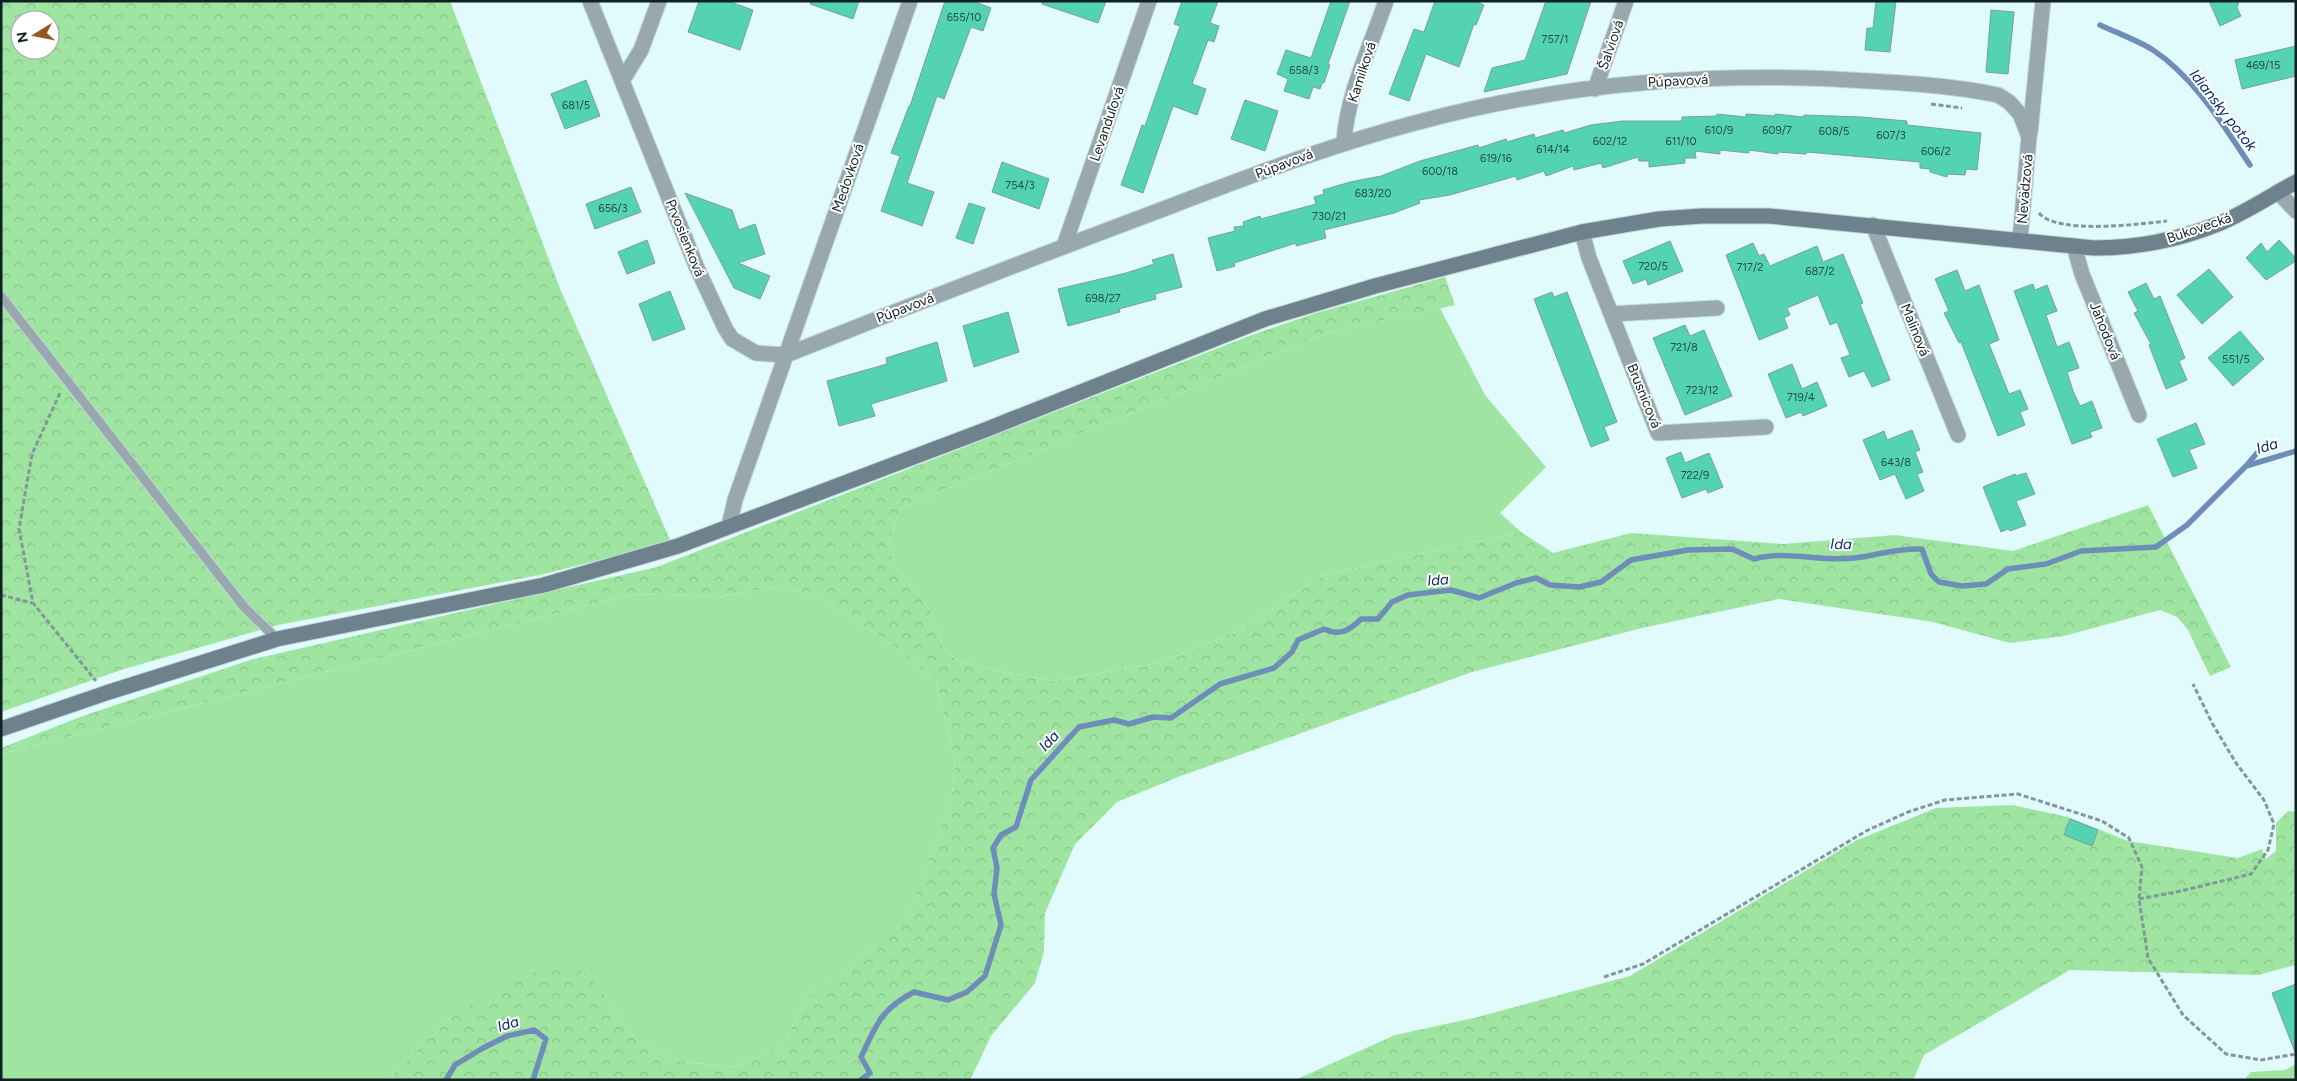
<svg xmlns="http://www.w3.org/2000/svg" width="2297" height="1081" viewBox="0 0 2297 1081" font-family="Figtree,sans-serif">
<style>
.green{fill:#9fe5a1}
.forest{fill:url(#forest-crowns);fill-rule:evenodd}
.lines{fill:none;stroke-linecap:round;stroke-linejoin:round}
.stream{stroke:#6f8db9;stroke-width:5.5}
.building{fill:#53d3b4;stroke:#7ba095}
.lane-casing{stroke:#c0d7d9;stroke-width:11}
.street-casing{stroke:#c0d7d9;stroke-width:17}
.secondary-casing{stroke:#c0d7d9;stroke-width:17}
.path{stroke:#829799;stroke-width:3;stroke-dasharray:5 2.5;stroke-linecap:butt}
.lane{stroke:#99a7af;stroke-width:9}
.street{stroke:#99a7af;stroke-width:15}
.secondary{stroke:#6d828d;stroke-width:15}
.labels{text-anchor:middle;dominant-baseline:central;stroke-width:4;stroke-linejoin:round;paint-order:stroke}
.number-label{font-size:11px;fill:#224e47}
.street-label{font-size:14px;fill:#112123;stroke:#fff}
.water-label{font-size:15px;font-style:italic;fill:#05296a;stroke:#fff}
</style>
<defs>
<pattern id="forest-crowns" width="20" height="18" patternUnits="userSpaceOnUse" patternTransform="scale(1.25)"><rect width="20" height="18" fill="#9fe5a1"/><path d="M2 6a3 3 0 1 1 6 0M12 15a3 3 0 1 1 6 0" fill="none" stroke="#88c48a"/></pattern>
</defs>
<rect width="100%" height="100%" fill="#e1fafc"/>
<path class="green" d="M1440 308 1485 395 1546 467 1500 513 1521 532 1321 576 1238 631 1158 663 1054 681 991 670 959 661 946 652 930 610 893 564 889 540 901 508 1327 333Z
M773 587 814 594 893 645 936 682 955 759 952 797 908 918 806 998 782 1048 735 1067 683 1062 635 1039 604 993 451 1017 387 1080H1V754L634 594 719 597Z
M2296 1064V1080H2244L2251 1072 2285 1070Z"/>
<path class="forest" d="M1 1H450L561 291 671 542 540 575 278 625 124 669 1 712ZM20 20H50V50H20Z
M1445 277 1455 305 1327 333 901 508 889 540 893 564 930 610 946 652 959 661 991 670 1054 681 1158 663 1238 631 1321 576 1521 532 1553 553 1631 533 1783 544 1895 535 2013 551 2148 505 2231 667 2210 676 2188 630 2177 617 2160 610 2064 636 2010 643 1933 622 1779 599 1642 628 1472 672 1178 777 1117 802 1075 844 1045 913 1044 951 1035 983 991 1036 970 1080H387L451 1017 520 977 562 961 582 971 604 993 635 1039 683 1062 735 1067 782 1048 806 998 908 917 952 797 955 759 936 682 893 645 814 594 773 587 719 597 634 594 1 754V748L80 717 250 660 657 567 1249 336 1316 313Z
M2012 805 2068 817 2128 841 2238 858 2262 849 2266 859 2276 851V823L2288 811 2296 812V965L2258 975 2070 970 1924 1055 1913 1080H1295L1395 1035 1478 1017 1630 976 1855 841 1936 808Z"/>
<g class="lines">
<path class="stream" d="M2100 25C2117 33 2137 40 2153 50 2194 77 2223 125 2250 165
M2246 466 2296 451
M446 1080 455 1065 483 1048 507 1036 534 1030 546 1039 533 1080
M861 1080 870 1073 861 1057C877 1024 880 1010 914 992L948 1000 967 992 985 976 1001 925 994 894 997 868 993 848 1001 835 1016 827 1031 780 1079 727 1114 720 1129 724 1153 717 1171 718 1220 684 1274 668 1292 652 1298 640 1324 629C1340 636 1349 631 1361 619H1378L1392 602 1408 595 1451 590 1479 598 1516 583 1536 578 1550 585 1579 587 1601 582 1631 560 1688 550 1732 549 1754 559C1787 550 1820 562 1854 558 1879 555 1895 548 1922 549L1931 574 1939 582 1962 586 1986 584 2008 569 2046 564 2081 551 2156 547 2187 525 2246 466 2257 453"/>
</g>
<path class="building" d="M699 1H728L753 10 740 50 688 32Z
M811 1H859L853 19 810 4Z
M945 1H973L991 8 983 31 971 27 944 99 937 96 907 183 934 192 922 226 881 211 900 156 891 153 909 106H910Z
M1042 1H1106L1098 23 1042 4Z
M1182 1H1218L1210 23 1219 26 1214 42 1208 40 1192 84 1206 89 1197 115 1173 106 1143 193 1121 185 1142 125 1145 126 1180 26 1174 24Z
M1331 1H1350L1328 64 1330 65 1324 83H1322L1320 89 1313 87 1309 99 1284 91 1288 79 1277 74 1286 50 1311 58Z
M1435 1H1475L1484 5 1476 25 1474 24 1459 67 1426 54 1409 101 1389 94 1414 29 1424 32Z
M1546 1H1591L1567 74 1484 92 1492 68 1525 60Z
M1876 1H1896L1890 52 1865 50 1867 28H1873Z
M2209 1H2239L2237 8 2241 16 2220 26Z
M1991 10 2014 12 2008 74 1986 72Z
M2296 46V76L2242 89 2235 60Z
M586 80 600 116 565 129 551 94Z
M1245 100 1278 111 1265 151 1231 139Z
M1717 114 1746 117V114L1775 116V114L1803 117 1804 115 1861 117 1907 121V125L1981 133 1977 170 1966 169 1965 175 1947 174V177L1930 172V169L1920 168V162L1807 152 1806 154 1778 152V154L1749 150V153L1720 150V154L1695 151 1696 158H1685V163L1649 167V161H1639L1638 157 1603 168 1601 163 1574 170 1573 166 1546 176 1544 171 1517 180 1516 176 1450 195 1419 200 1420 203 1394 213 1324 230 1326 238 1296 246V243L1234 263 1235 266 1217 271 1208 238 1235 231 1234 227 1244 226 1243 222 1260 216 1261 219 1316 204 1314 197 1324 194 1323 190 1350 182 1381 176 1420 161 1478 145 1479 148 1506 139 1507 142 1534 134 1535 138 1563 130 1564 133 1591 125 1623 121H1682V117L1717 116Z
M1002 162 1049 179 1039 209 992 192Z
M631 187 641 212 595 229 586 204Z
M685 193 732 210 739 230 755 224 765 254 738 263 770 276 760 299 734 288Z
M969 203 985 208 973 244 956 238Z
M647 240 655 263 627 274 618 252Z
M2279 240 2296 258V261L2266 280 2246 258 2261 243 2267 252Z
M1670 241 1683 271 1648 285 1646 279 1633 284 1623 261Z
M1753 243 1759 256 1764 254 1770 266 1817 246 1823 262 1843 254 1863 303 1860 304 1890 380 1872 387 1864 371 1849 377 1841 358 1850 355 1837 322 1830 325 1818 295 1787 308 1790 315 1784 318 1788 328 1759 340 1726 255Z
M1173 254 1182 287 1155 294 1156 299 1119 309 1120 312 1068 326 1058 289 1126 273 1154 264 1152 260Z
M2209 269 2233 297 2202 324 2177 295Z
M1957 270 1965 291 1979 285 1999 340 1989 344 2009 394 2020 390 2028 409 2020 412 2025 425 1998 436 1961 342 1959 343 1944 313 1949 311 1935 279Z
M2146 283 2154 299 2160 296 2185 358 2179 361 2187 380 2166 389 2149 345 2151 344 2134 313 2138 311 2128 292Z
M2033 284 2035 290 2047 285 2057 311 2046 315 2057 347 2069 342 2079 368 2067 372 2073 391 2080 406 2092 401 2102 428 2090 432 2092 437 2072 444 2014 291Z
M670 291 685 329 653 341 639 304Z
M1552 292 1554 297 1567 292 1617 422 1604 427 1609 440 1591 447 1534 299Z
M1008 312 1019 352 974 367 963 326Z
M1685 325 1690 336 1704 330 1732 396 1685 415 1653 338Z
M2240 331 2264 359 2233 386 2208 358Z
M937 342 947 381 871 404 875 416 839 426 827 381 887 364 886 358Z
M1792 364 1802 389 1817 382 1827 406 1803 416 1801 412 1786 418 1768 374Z
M2196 423 2205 444 2189 450 2197 468 2173 477 2157 439Z
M1912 430 1920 450 1915 452 1923 472 1917 474 1924 491 1906 499 1895 474 1880 480 1863 440 1884 431 1887 440Z
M1681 452 1685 463 1709 453 1723 487 1708 493 1706 489 1682 498 1666 458Z
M2026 473 2035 494 2016 501 2026 525 2010 531 2008 529 2001 532 1983 487 2015 474 2016 476Z
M2070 819 2098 830 2092 846 2064 835Z
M2296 984V1052H2295L2272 993Z"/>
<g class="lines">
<defs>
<path id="lane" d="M1 296 244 607 277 639"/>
<path id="street" d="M590 1 697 268 725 328 732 339 756 353 786 355 910 1
M622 81 641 50 659 1
M1595 89 1626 1
M2030 133 2043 1
M1344 143C1346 97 1371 45 1386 1
M2278 192 2296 211
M1873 225 1958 435
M1582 232 1589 258 1658 433 1766 427
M1064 246 1149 1
M2074 246 2082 274 2139 415
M1611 314 1717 308
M729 526 735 500 786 355C909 306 1033 258 1158 211 1242 179 1327 146 1415 123 1551 86 1694 73 1834 79 1889 82 1945 84 1998 95L2009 102 2020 114 2029 137 2020 240"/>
<path id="secondary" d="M1 729 106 693 277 639 544 585 678 546 985 430 1265 319 1375 286 1582 232 1659 219 1702 216H1769L2094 248C2136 248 2178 240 2218 224 2245 213 2270 196 2296 182"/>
</defs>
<use href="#lane" class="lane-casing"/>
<use href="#street" class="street-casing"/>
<use href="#secondary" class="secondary-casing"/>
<path class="path" d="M1931 104 1962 108
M2039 213C2057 235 2140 224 2167 221
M60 393 32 454 19 529 33 603 96 681
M1 595 32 603
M2139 899 2181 891 2251 874 2268 850 2274 824 2264 800 2236 763 2212 723 2193 684
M1604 977 1643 964 1866 831 1908 812 1945 800 2018 794 2102 821 2129 838 2142 867 2139 899 2148 958 2183 1015 2226 1054 2261 1060 2296 1054"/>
<use href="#lane" class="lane"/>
<use href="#street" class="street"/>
<use href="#secondary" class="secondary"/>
</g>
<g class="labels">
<g class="number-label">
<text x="964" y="17">655/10</text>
<text x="1555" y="39">757/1</text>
<text x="2263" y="65">469/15</text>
<text x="1304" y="70">658/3</text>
<text x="576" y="105">681/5</text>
<text x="1719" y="130">610/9</text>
<text x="1777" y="130">609/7</text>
<text x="1834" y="131">608/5</text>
<text x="1891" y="135">607/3</text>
<text x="1610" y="141">602/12</text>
<text x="1681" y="141">611/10</text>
<text x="1553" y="149">614/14</text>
<text x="1936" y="151">606/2</text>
<text x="1496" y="158">619/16</text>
<text x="1440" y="171">600/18</text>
<text x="1020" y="185">754/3</text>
<text x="1373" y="193">683/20</text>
<text x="613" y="208">656/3</text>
<text x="1329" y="216">730/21</text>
<text x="1653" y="266">720/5</text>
<text x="1750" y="267">717/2</text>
<text x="1820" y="271">687/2</text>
<text x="1103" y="298">698/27</text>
<text x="1684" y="347">721/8</text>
<text x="2236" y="359">551/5</text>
<text x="1702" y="390">723/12</text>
<text x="1801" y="397">719/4</text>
<text x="1896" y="462">643/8</text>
<text x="1695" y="475">722/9</text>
</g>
<g class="street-label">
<text transform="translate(1611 45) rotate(-71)">Šalviová</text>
<text transform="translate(1362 72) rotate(-72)">Kamilková</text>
<text transform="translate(1678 81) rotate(-3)">Púpavová</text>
<text transform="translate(1107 124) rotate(-71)">Levanduľová</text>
<text transform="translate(1284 164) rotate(-21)">Púpavová</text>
<text transform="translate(848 178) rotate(-71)">Medovková</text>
<text transform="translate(2025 189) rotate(-85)">Nevädzová</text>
<text transform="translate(2199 228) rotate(-19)">Bukovecká</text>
<text transform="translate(685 238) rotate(68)">Prvosienková</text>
<text transform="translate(905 308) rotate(-21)">Púpavová</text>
<text transform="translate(1915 330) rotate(68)">Malinová</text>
<text transform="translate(2105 331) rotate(68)">Jahodová</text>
<text transform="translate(1644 396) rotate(68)">Brusnicová</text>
</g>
<g class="water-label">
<text transform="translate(2223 110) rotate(52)">Idiansky potok</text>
<text transform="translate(2267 446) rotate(-17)">Ida</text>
<text transform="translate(1841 544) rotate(1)">Ida</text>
<text transform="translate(1438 580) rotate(-4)">Ida</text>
<text transform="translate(1049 741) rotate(-47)">Ida</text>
<text transform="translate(508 1024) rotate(-18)">Ida</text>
</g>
</g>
<rect width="2297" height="1081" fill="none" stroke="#112123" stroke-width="5"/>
<g transform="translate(35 35) rotate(260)"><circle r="24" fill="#ffffff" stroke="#a0a6a7"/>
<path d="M0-4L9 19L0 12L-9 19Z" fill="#96571e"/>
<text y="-8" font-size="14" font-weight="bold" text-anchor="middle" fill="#112123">N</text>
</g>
</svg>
